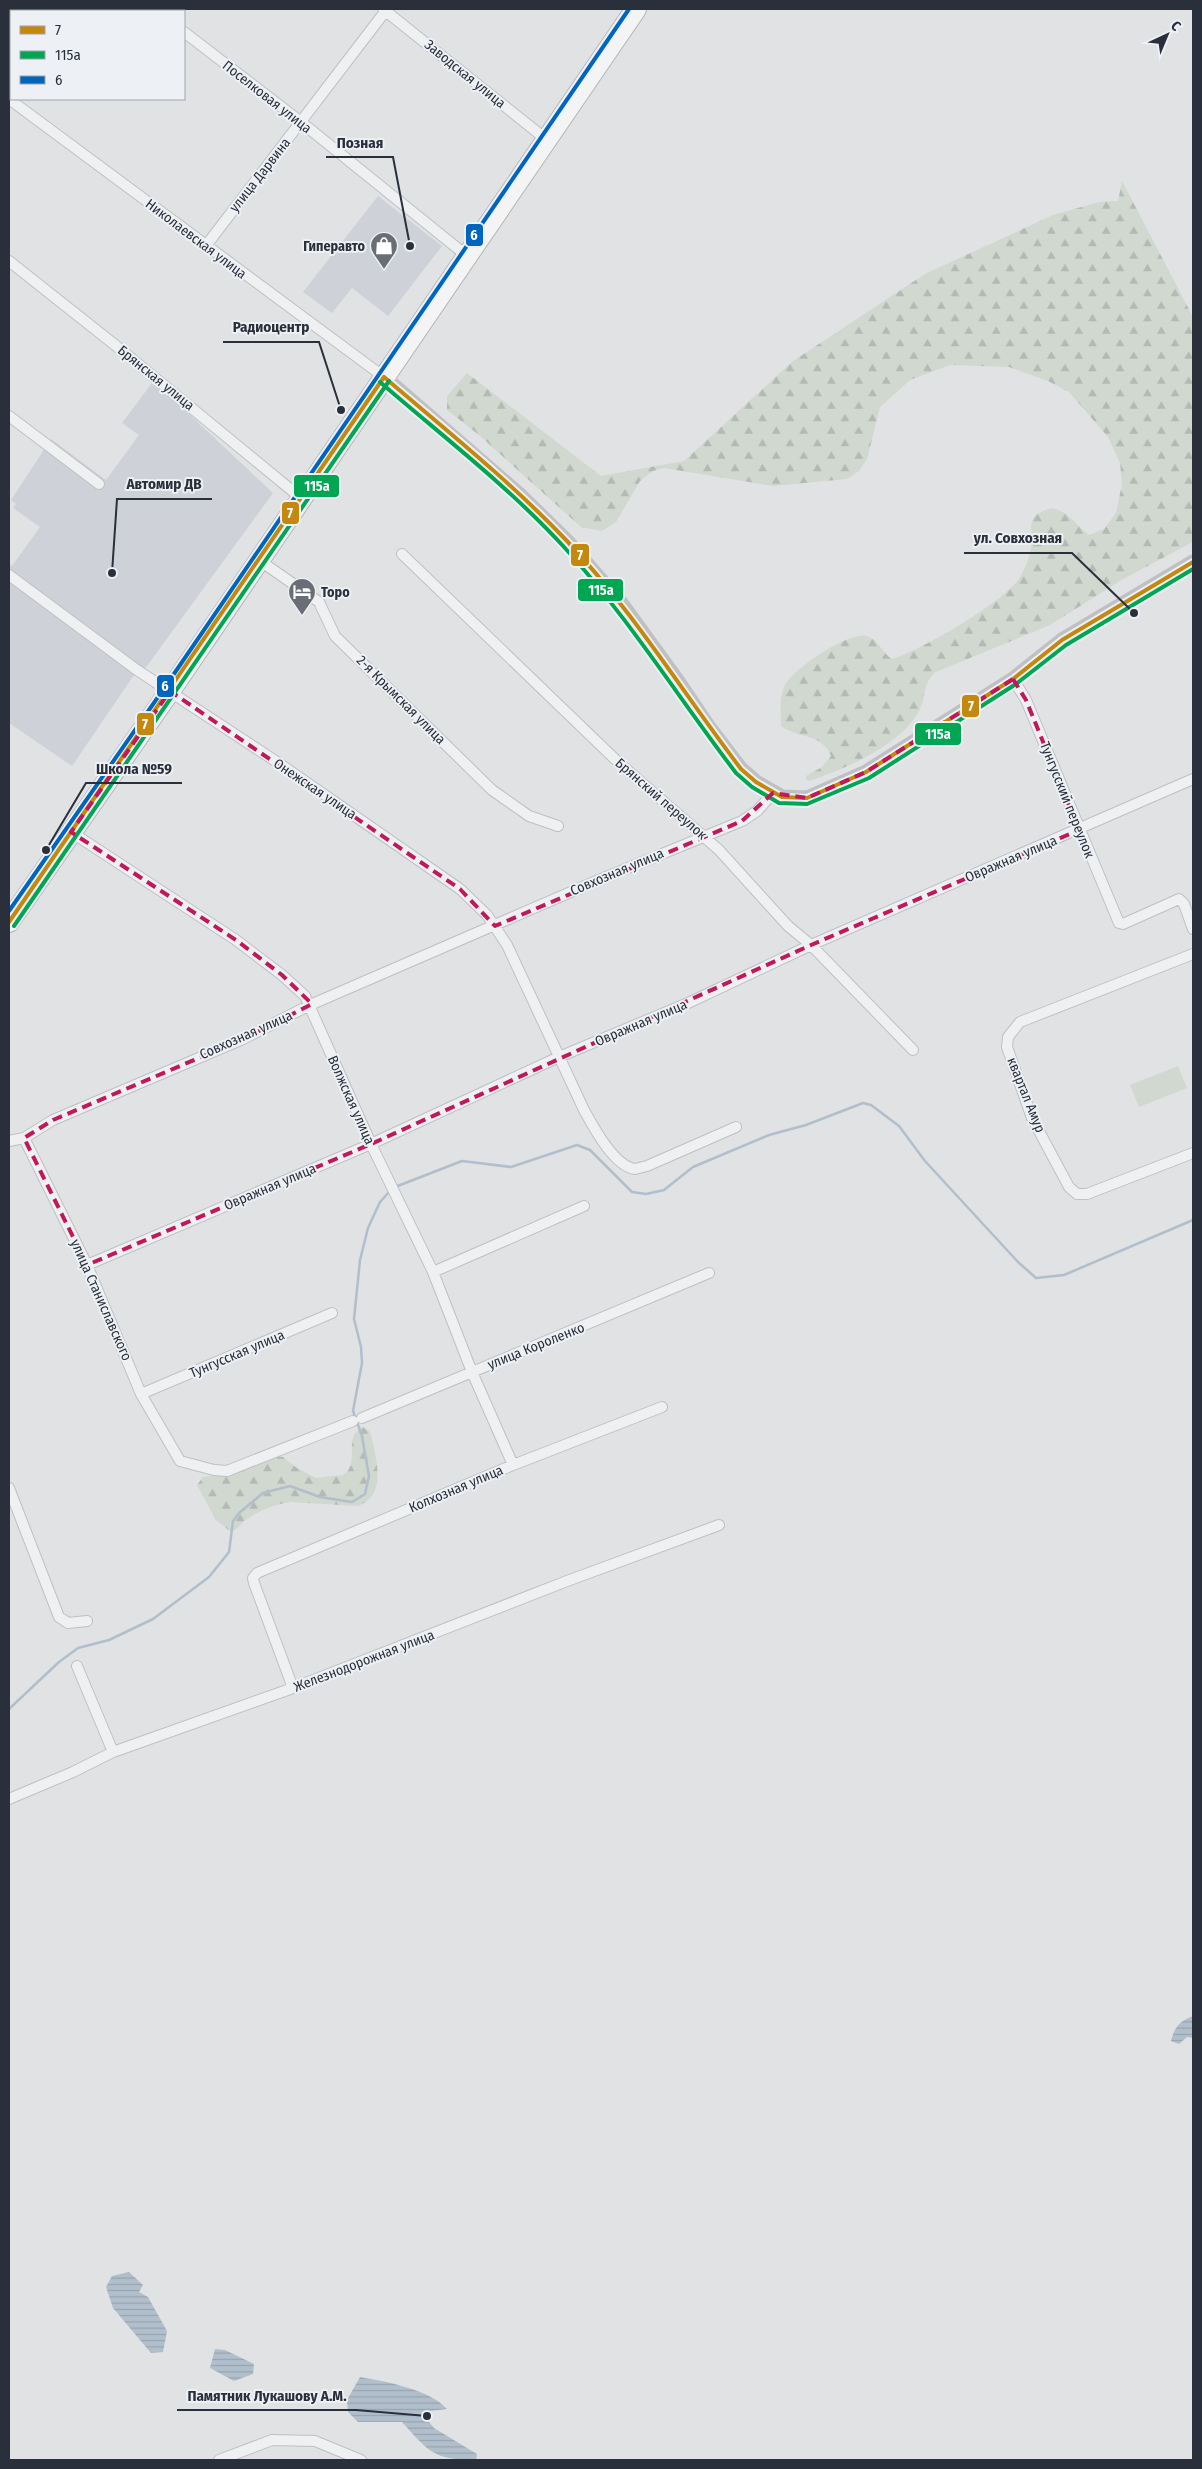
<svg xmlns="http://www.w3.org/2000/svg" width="1202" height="2469" viewBox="0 0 1202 2469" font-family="'Fira Sans Condensed',sans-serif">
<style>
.built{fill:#ced1d7}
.forest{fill:url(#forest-firs)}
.garden{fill:#d1d8d0}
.water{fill:url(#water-rules)}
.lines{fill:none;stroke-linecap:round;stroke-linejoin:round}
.stream{stroke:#b1bfcc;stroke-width:2.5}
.street-casing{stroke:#bec0c2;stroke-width:12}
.highway-casing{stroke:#b3b5b8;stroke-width:22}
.street{stroke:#eff0f1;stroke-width:10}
.secondary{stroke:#bec0c4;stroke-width:15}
.highway{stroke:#f4f4f5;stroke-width:20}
.bus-1-casing{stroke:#edf0f4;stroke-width:8}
.bus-2-casing{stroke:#edf0f4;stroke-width:8}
.bus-3-casing{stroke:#edf0f4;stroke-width:8}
.bus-1{stroke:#c4880f;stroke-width:4}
.bus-2{stroke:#00a651;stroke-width:4}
.bus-3{stroke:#0065bd;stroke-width:4}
.marked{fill:none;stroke:#c2185b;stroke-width:4;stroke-dasharray:10 6;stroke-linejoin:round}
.labels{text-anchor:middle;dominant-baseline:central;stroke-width:4;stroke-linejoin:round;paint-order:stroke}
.street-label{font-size:14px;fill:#29303b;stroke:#edf0f4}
.poi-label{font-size:14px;font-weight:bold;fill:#29303b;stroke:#edf0f4;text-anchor:end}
.leader{fill:none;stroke:#29303b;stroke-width:2}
.callout-dot{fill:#29303b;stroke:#edf0f4;stroke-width:2}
.callout-label{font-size:15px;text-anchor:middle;font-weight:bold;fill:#29303b;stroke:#edf0f4;stroke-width:4;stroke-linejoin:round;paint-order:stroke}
.line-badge{stroke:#edf0f4;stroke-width:2}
.badge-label{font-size:14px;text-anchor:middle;font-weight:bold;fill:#fff}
</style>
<defs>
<pattern id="forest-firs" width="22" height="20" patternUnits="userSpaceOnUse" patternTransform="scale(1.25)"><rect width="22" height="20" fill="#d1d8d0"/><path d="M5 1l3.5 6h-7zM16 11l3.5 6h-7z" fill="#b3bab4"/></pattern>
<pattern id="water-rules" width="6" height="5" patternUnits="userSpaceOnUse" patternTransform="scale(1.25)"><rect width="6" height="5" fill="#b1bfcc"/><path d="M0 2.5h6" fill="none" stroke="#98a4b0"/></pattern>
</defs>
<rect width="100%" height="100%" fill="#e0e2e4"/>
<path class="built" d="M378 196 442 246 388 316 352 288 332 313 303 292Z
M152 383 174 400 273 493 147 666 134 675 72 766 9 723V564L12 566 40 527 13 508 16 504 11 500 51 439 106 480 139 435 122 423Z"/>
<path class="forest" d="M1122 181 1193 317V542L1123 579 1050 625 936 672C922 683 927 695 920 709 902 745 845 769 809 781L806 779V776L822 767 831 756C821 732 798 739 781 726 781 714 779 699 784 687 791 670 849 631 867 636 879 640 882 653 892 659 920 651 1006 601 1020 577 1024 570 1030 557 1031 549 1034 531 1023 516 1049 509 1064 506 1078 527 1089 535L1104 529 1116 513 1122 484 1120 463 1108 437 1069 392 1048 381 1009 367 950 365 910 380 880 407 867 459 859 471 847 479 773 486 664 468 653 471 640 481 616 522 602 531 581 527 479 435 447 410V396L467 373 601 476 684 461 793 361 925 274 1053 215 1099 202 1118 201Z
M363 1427 369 1431 371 1435C376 1459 388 1495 358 1506L290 1502C275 1505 259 1510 247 1519 241 1523 238 1530 231 1532L216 1520 197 1485 203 1477 235 1473 274 1456 283 1457 297 1468 316 1478 343 1475C362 1463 341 1437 363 1427Z"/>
<path class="garden" d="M1178 1066 1187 1088 1139 1107 1130 1085Z"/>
<path class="water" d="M1193 2016V2038L1187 2037 1179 2044 1171 2041C1175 2026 1179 2022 1193 2016Z
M129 2272 143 2285 139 2292 148 2297 167 2331 163 2352 151 2353 113 2308 106 2287 112 2276Z
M215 2349 225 2350 254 2364 253 2374 234 2381 210 2368Z
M360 2377C387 2382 429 2389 447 2409L421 2412 434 2428 477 2454 476 2460C434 2460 429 2452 402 2422H358L348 2412 347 2400Z"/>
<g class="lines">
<path class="stream" d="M395 1187 462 1161 511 1167 577 1145 590 1150 632 1192 646 1194 664 1190 693 1167 769 1135 806 1125 863 1103 871 1105 899 1126 925 1161 1018 1262 1036 1278 1064 1275 1193 1220
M9 1709 59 1662 78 1648 109 1640 153 1619 209 1577 229 1552 233 1521 239 1513 263 1493 290 1486 320 1497 352 1502 365 1494 369 1476 362 1436 353 1411 362 1363 361 1347 354 1319 360 1260 368 1228 380 1202 390 1191"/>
<defs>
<path id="street" d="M153 9 156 11
M383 9 547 140
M67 11 69 9
M184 32 301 122 467 256
M9 83 11 80
M9 99 384 377
M205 247 387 9
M9 261 115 345 301 498
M9 416 99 484
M402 554 618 762 719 850 788 926 811 945 913 1050
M259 560 319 602 335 636 492 790 529 816 558 826
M9 575 137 670 280 764 460 889 487 915 507 945 584 1110C594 1128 614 1166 635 1169L647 1166 736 1127
M1013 679 1026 700 1119 923 1123 924 1179 899 1184 904 1193 929
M71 832 236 940 282 975 305 996 371 1144 433 1272 472 1372 513 1465
M1193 954 1020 1022 1008 1037 1007 1047 1032 1118 1069 1187 1077 1194H1087L1193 1153
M24 1138 87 1265 141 1394 180 1461 214 1470 227 1471 353 1421
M9 1141 24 1138 53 1120 241 1040 310 1005 594 882 742 821 757 811 773 793
M87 1265 371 1144 559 1057 688 1003 811 945 1193 779
M433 1272 584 1206
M141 1394 332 1313
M362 1418 709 1273
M9 1488 59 1617 68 1623 87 1621
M77 1666 113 1752
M293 1688 254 1583 253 1578 257 1573 513 1465 662 1407
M9 1799 73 1772 113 1752 293 1688 567 1581 719 1525
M219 2460 272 2440 315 2441 361 2460"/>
<path id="highway" d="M9 922 170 691 636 9"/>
</defs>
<use href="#street" class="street-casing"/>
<use href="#highway" class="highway-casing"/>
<use href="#street" class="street"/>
<path class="secondary" d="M384 377 521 496 567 541 621 603 677 680 708 726 741 769 756 782 782 797 807 798 866 772 1013 679 1062 640 1193 562"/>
<use href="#highway" class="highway"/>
<defs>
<path id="bus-1" d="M384 377C446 430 511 482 567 541 633 611 683 693 741 769L756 782 782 797 807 798 866 772 1013 679 1062 640 1193 562
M9 922 384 377"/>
<path id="bus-2" d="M380 382C441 435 508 486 564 547 628 617 678 697 736 773L752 787 779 803 807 804 869 778 1016 684 1066 645 1193 569
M14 926 389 381"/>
<path id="bus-3" d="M9 911 165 687 629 9"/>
</defs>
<use href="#bus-1" class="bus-1-casing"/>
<use href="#bus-2" class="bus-2-casing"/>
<use href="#bus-3" class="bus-3-casing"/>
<use href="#bus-1" class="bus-1"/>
<use href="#bus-2" class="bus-2"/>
<use href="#bus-3" class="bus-3"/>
</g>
<path class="marked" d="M1013 679 1026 700 1079 830 811 945 371 1144 87 1265 24 1138 53 1120 241 1040 312 1004 282 975 236 940 71 832 170 691 460 889 495 926 742 821 773 793 807 798 866 772Z"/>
<defs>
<symbol id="shop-pin" viewBox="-11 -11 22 30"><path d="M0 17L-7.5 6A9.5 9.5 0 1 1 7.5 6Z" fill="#696e76" stroke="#edf0f4"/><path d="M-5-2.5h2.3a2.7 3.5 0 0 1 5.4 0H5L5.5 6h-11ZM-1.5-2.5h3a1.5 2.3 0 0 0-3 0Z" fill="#fff"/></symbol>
<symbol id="hotel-pin" viewBox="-11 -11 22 30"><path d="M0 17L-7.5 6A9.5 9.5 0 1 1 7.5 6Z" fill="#696e76" stroke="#edf0f4"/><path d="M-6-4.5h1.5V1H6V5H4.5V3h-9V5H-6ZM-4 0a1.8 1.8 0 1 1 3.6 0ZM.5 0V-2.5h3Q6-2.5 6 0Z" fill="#fff"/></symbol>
</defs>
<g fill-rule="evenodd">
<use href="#shop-pin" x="368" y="230" width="32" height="43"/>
<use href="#hotel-pin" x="286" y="576" width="32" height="43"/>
</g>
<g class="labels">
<g class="street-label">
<text transform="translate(465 74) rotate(39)">Заводская улица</text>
<text transform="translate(267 97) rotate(38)">Поселковая улица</text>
<text transform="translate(260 175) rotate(-52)">улица Дарвина</text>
<text transform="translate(196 239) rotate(37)">Николаевская улица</text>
<text transform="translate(156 378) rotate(39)">Брянская улица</text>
<text transform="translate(401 700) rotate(45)">2-я Крымская улица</text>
<text transform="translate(315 789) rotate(34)">Онежская улица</text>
<text transform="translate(661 799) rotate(41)">Брянский переулок</text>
<text transform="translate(1067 800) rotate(68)">Тунгусский переулок</text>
<text transform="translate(1011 859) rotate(-23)">Овражная улица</text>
<text transform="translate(617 872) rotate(-23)">Совхозная улица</text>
<text transform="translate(641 1023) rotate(-23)">Овражная улица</text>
<text transform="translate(246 1035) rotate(-24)">Совхозная улица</text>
<text transform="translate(1026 1095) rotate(68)">квартал Амур</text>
<text transform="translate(351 1100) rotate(66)">Волжская улица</text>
<text transform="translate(270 1187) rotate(-23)">Овражная улица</text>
<text transform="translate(101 1300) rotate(66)">улица Станиславского</text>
<text transform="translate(536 1346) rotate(-22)">улица Короленко</text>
<text transform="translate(237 1354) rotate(-23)">Тунгусская улица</text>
<text transform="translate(456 1489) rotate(-23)">Колхозная улица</text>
<text transform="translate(364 1661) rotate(-21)">Железнодорожная улица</text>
</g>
<g class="poi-label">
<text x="365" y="246">Гиперавто</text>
<text x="321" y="592" text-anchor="start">Торо</text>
</g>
</g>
<path class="leader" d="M410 246L393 157H326M341 410L319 342H223M112 573L117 499H212M1134 613L1072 553H964M46 850L86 783H182M427 2416L356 2410H177"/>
<g class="callout-dot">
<circle cx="410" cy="246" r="5"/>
<circle cx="341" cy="410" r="5"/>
<circle cx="112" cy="573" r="5"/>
<circle cx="1134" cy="613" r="5"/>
<circle cx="46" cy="850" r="5"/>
<circle cx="427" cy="2416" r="5"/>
</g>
<g class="callout-label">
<text x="360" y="148">Позная</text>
<text x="271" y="332">Радиоцентр</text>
<text x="164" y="489">Автомир ДВ</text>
<text x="1018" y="543">ул. Совхозная</text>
<text x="134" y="774">Школа №59</text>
<text x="267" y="2401">Памятник Лукашову А.М.</text>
</g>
<g class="line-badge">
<rect x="465" y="223" width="19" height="24" rx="5" fill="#0065bd"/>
<rect x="293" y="474" width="47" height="24" rx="5" fill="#00a651"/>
<rect x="281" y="501" width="19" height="24" rx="5" fill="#c4880f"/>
<rect x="570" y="543" width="20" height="24" rx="5" fill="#c4880f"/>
<rect x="577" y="578" width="47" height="24" rx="5" fill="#00a651"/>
<rect x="156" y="674" width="19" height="24" rx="5" fill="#0065bd"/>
<rect x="961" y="694" width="19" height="24" rx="5" fill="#c4880f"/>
<rect x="136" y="712" width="19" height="24" rx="5" fill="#c4880f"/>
<rect x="914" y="722" width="48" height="24" rx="5" fill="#00a651"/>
</g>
<g class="badge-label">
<text x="474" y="240">6</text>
<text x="317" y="491">115а</text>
<text x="290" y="518">7</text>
<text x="580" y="560">7</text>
<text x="601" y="595">115а</text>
<text x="165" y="691">6</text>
<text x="971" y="711">7</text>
<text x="145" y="729">7</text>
<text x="938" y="739">115а</text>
</g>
<rect width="1202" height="2469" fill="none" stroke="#29303b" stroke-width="20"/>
<rect x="10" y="10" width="175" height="90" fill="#edf0f4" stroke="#9fa3aa"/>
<rect x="20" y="26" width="25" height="8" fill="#c4880f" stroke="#9fa3aa"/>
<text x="55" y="35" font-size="15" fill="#29303b">7</text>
<rect x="20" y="51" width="25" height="8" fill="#00a651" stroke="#9fa3aa"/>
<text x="55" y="60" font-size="15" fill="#29303b">115а</text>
<rect x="20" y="76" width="25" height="8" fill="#0065bd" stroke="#9fa3aa"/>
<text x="55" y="85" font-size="15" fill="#29303b">6</text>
<g transform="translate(1167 35) rotate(44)" stroke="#edf0f4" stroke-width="4" paint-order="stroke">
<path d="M0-4L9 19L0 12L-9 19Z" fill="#29303b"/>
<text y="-8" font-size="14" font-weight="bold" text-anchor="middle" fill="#29303b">С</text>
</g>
</svg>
